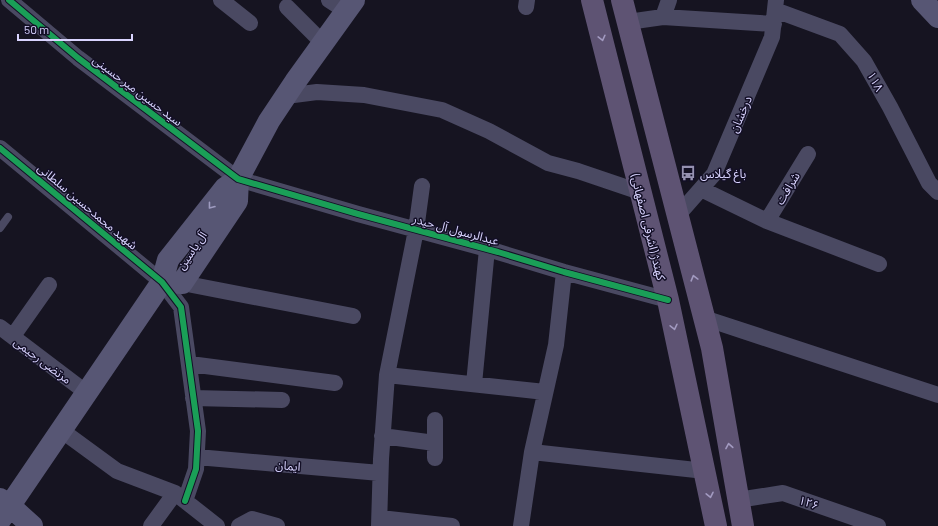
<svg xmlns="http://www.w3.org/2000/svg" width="938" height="526" viewBox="0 0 938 526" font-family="Barlow,'Noto Sans Arabic',sans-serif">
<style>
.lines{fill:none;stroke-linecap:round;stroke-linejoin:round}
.lane{stroke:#4a4962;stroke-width:8}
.street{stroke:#4a4962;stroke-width:16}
.secondary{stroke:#575674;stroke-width:22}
.primary{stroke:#5e5373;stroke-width:22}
.cycleway-casing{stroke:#130f26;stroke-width:8}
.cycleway{stroke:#1a9f57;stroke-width:6}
.oneway{stroke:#a29ac0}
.oneway2{stroke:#9e9bc0}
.labels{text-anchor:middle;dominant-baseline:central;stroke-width:3;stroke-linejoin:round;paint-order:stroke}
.street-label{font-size:12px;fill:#d9d4ff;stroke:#130f26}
.poi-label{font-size:12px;fill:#d9d4ff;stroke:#130f26;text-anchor:start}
</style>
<rect width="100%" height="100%" fill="#161421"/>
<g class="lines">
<path class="lane" d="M0 228 8 217"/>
<path class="street" d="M9 0 78 58 238 179 358 214 498 252 564 272 668 300
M221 0 250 23
M329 0 346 11
M287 7 323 43
M526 7 527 0
M775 10 840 34 864 61 890 107 929 183 938 192
M663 17 669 0
M628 22 663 17 774 24
M286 96 317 92 364 95 442 110 489 131 548 163 578 171 640 192
M0 148 162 282 181 307 198 431 196 469 185 501
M701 189 767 221 879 264
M678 215 714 174 772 37 776 0
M767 221 808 154
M182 283 353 316
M704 318 938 395
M0 327 87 393
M13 336 49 285
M190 364 335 383
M387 375 545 392
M474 384 487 249
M193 398 282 400
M61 430 117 471 175 493 217 526
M382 436 435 443
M532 452 705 471
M197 457 380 473
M435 458V420
M738 500 783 493 878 526
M380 518 452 526
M151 526 175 493
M239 526 252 519 277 526
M379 526 381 459 387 375 416 230 422 186
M521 526 532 452 556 345 564 272"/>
<path class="secondary" d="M922 0 938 17
M238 179 225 188 168 260 162 282 182 283 237 201 238 179 269 121 295 82 354 0
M0 499 10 506 32 526
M0 520 162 282"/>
<path class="primary" d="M592 0 668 300 716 526
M622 0 712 348 743 526"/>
<defs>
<path id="cycleway" d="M9 0 78 58 238 179 358 214 498 252 564 272 668 300
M0 148 162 282 181 307 198 431 196 469 185 501"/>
</defs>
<use href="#cycleway" class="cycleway-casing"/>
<use href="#cycleway" class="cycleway"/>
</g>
<defs><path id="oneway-chevron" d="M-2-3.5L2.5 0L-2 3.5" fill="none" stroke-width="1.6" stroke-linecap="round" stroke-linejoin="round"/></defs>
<g class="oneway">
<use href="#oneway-chevron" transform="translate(602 38) rotate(76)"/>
<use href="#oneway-chevron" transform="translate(694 278) rotate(-105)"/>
<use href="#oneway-chevron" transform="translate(674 327) rotate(77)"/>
<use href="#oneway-chevron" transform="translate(729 446) rotate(-100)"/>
<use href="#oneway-chevron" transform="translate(710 495) rotate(78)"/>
</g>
<use class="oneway2" href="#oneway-chevron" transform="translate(211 206) rotate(128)"/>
<defs>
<symbol id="bus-bare" viewBox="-9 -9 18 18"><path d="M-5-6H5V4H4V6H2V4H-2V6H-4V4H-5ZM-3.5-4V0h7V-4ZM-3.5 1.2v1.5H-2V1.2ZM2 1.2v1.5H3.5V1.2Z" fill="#9591b1" stroke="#130f26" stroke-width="2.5" paint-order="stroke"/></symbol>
</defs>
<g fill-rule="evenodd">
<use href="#bus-bare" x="677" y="162" width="22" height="22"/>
</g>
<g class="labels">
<g class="street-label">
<text transform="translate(876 81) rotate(61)">۱۱۸</text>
<text transform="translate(138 90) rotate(37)">سید حسین میر حسینی</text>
<text transform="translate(740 114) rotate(-67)">درخشان</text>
<text transform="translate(787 188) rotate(-59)">شرافت</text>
<text transform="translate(88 206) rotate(40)">شهید محمدحسین سلطانی</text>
<text transform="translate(649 227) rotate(76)">کهندژ (اشرفی اصفهانی)</text>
<text transform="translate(456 229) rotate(15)">عبدالرسول آل حیدر</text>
<text transform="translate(191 250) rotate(-56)">آل یاسین</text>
<text transform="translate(43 360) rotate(37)">مرتضی رحیمی</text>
<text transform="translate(288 465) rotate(5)">ایمان</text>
<text transform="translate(809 502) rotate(19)">۱۲۶</text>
</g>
<g class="poi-label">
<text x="700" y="173">باغ گیلاس</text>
</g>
</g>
<path d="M18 34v6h114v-6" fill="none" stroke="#d9d4ff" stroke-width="2"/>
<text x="24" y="34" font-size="12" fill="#d9d4ff" stroke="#130f26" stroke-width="3" paint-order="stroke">50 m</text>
</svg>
